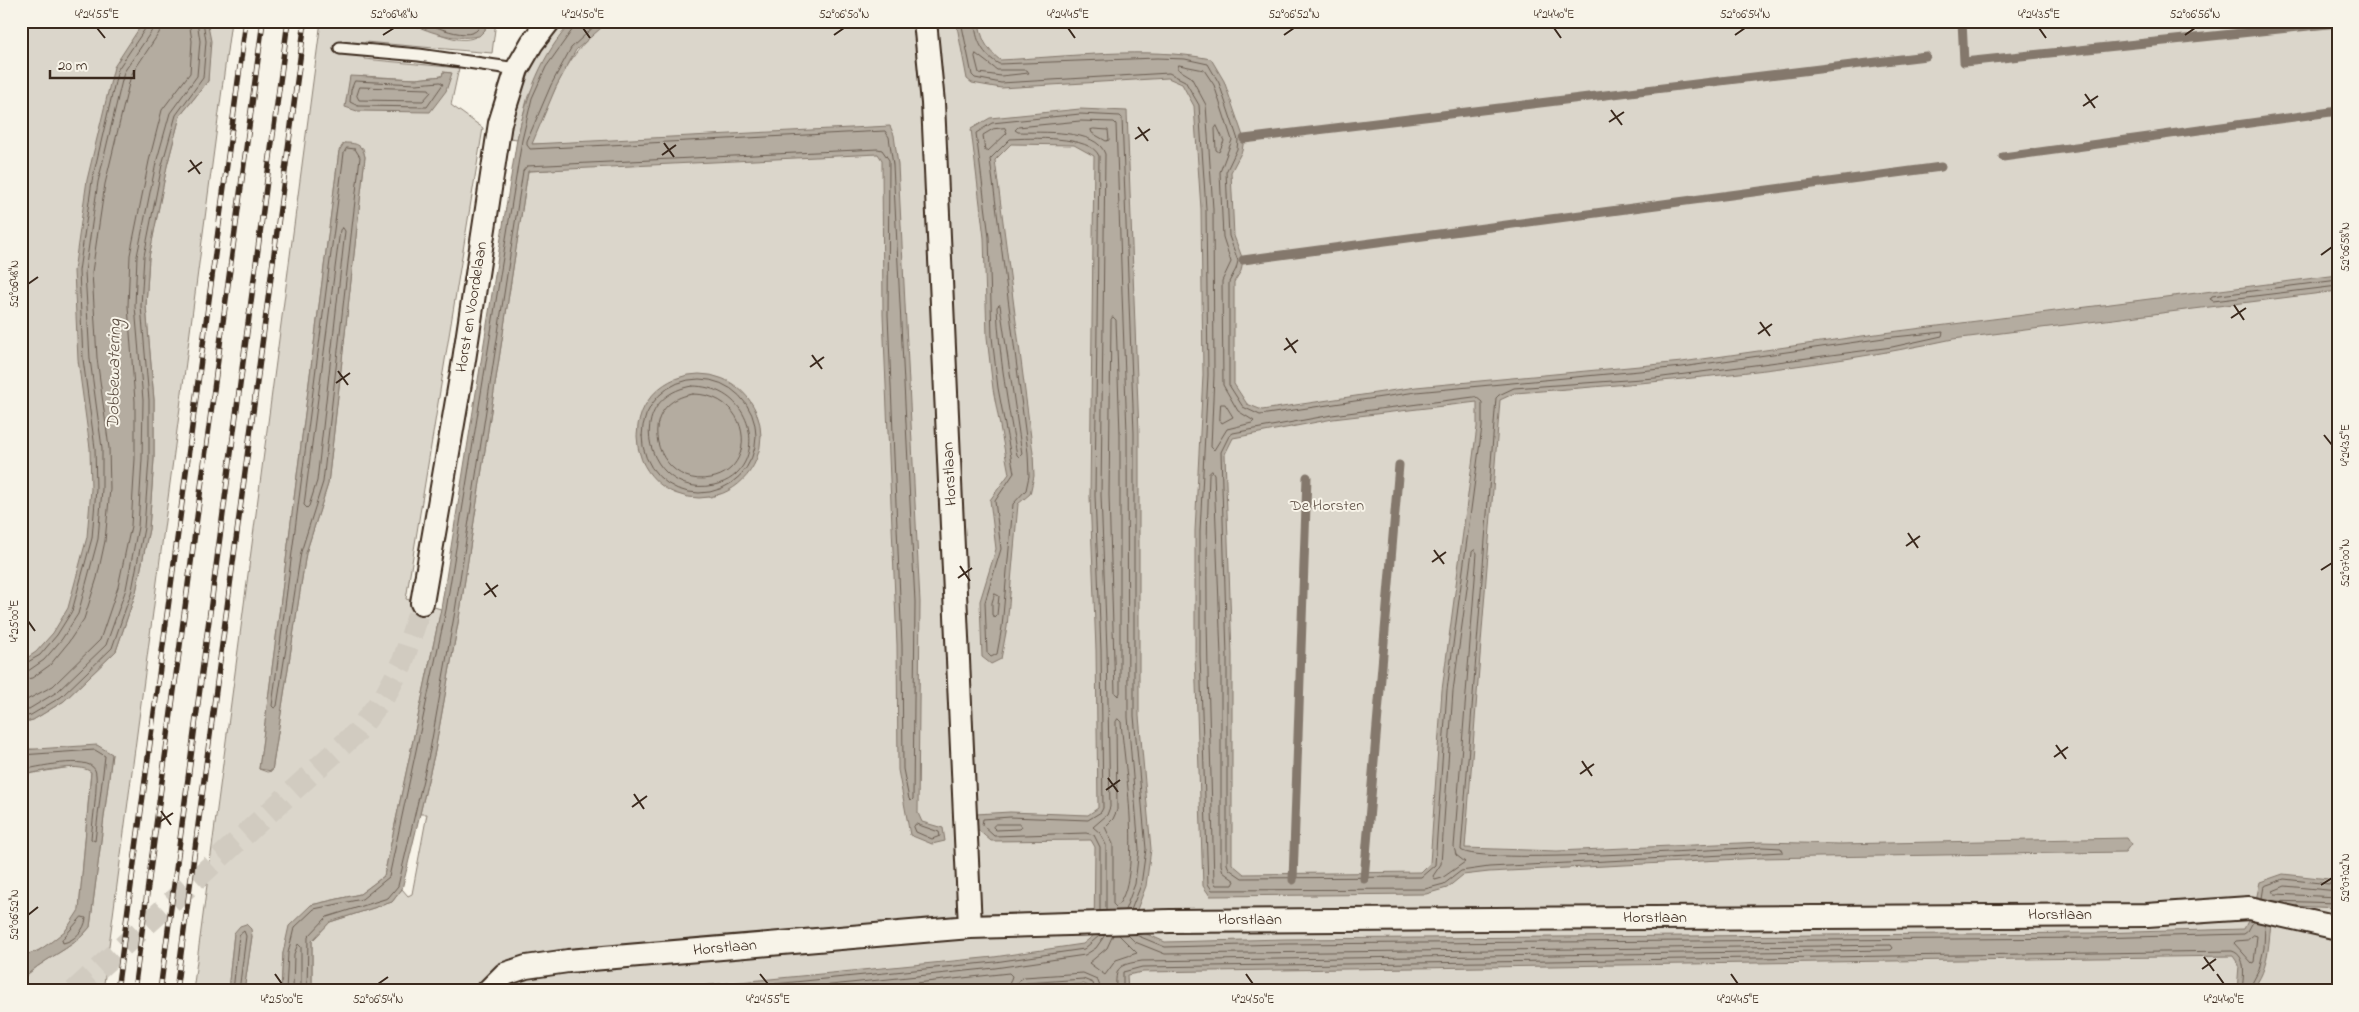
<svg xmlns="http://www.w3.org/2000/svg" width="2359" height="1012" viewBox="0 0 2359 1012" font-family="'Indie Flower',sans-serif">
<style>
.green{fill:#dbd6cb;stroke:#8b8074;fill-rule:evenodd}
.water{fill:#b4aca0;stroke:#84786c;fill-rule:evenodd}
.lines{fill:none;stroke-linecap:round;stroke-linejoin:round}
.shore{stroke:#6b5e52;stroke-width:1}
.stream{stroke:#84786c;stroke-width:9}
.street-tunnel{stroke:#d1cbc0;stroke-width:22;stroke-dasharray:22 11;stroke-linecap:butt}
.lane-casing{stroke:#3b2a1e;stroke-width:15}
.street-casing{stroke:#3b2a1e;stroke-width:26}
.lane{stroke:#f7f3e8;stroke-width:11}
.street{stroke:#f7f3e8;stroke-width:22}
.rail-casing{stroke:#3b2a1e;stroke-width:5.5}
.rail{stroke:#f7f3e8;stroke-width:4;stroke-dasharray:11;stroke-linecap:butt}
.ticks{fill:none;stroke:#3b2a1e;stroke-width:2}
.labels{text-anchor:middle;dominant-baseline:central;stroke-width:4;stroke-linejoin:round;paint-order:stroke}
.street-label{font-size:16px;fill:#3b2a1e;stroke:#f7f3e8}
.park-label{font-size:16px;fill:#5b4c41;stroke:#f7f3e8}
.water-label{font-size:18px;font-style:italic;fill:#5f5145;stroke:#f7f3e8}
.neatline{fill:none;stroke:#3b2a1e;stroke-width:2}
.ticks-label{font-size:12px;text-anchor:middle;fill:#3b2a1e}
</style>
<rect width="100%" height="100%" fill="#f7f3e8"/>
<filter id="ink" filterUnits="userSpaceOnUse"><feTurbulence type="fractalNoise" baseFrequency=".02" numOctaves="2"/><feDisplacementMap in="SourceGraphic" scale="10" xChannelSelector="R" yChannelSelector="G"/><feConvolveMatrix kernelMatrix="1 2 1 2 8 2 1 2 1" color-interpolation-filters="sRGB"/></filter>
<g filter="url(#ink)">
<path class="green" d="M21 21H164L108 580 21 688Z
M207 21H231L103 991H21V981C41 958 72 951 90 927L112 754 29 749 21 750V723L33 720 64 701 116 651 136 592 149 529 154 459V400L146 306 149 257 167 166 180 116 208 81Z
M321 21C348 21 376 19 402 21 428 23 462 55 485 30L486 21H496L492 53 365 42 364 59 459 68 451 105 483 128 406 599 441 609 384 876 360 894 311 905 283 953 281 991H244L252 936 234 933 228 991H193ZM443 72 451 73 357 111 363 76 416 79 443 76ZM344 143 363 148 365 157 328 484 306 553 272 771 267 772 259 769 339 151Z
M563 21H573L564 33 528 96 517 139 510 138C517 94 534 55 563 21Z
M609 21H2338V991H312V941L330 922 392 902 402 889 408 896 412 894 427 814H420L435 751 460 612 528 171 549 170 553 144H531C551 99 566 50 609 21Z
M71 767H85L91 771 79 910C70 932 44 952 21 956V775Z"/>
<path class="water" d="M144 21H207L211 41 208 81 180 116 167 166 149 257 146 306 154 400V459L149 529 136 592 116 651 64 701 33 720 21 723V662L36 652 53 633 68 608 87 537 91 489 90 448 78 360 74 271 87 180 114 67Z
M404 21H486L485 30 479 36C450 41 431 32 404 21Z
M573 21H609L576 50 556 87 532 144 890 126 894 135 898 165 920 602 918 813 922 822 943 828 945 841 932 844 910 835 898 770 897 645 883 315 882 160 878 154 528 171 460 612 435 751 402 889 392 902 330 922 312 941V991H281L283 953 289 926 311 905 360 894 384 876 441 609 517 139C527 96 541 54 573 21Z
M956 21H979C981 38 986 49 1000 60 1067 57 1146 46 1211 59L1224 81 1244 139 1242 151 1231 172 1234 236 1243 260 1241 271 1234 282V384L1247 404 1262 410 1416 387 1682 362 1883 333 2338 275V291L1953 339C1810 370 1661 382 1515 393L1500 400 1465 848 1557 851 1762 842 1839 844 2127 838 2131 844 2125 852 1760 858 1489 872 1463 875 1447 888 1426 894 1210 896 1203 886 1195 655V531L1203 375 1201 209 1194 106 1182 84 1168 78 1001 88 972 83 967 79ZM1477 402V427L1442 690 1430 863 1421 872 1244 874 1232 864V655L1225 454 1233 438 1333 419Z
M443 72 452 73 446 91 430 112 357 111 345 107 350 76 416 79 442 76Z
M1080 109 1127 111 1139 433V716L1151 849 1146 886 1136 912 1140 931 1165 942 1285 939 2095 933 2244 929 2254 909 2260 882 2283 874 2338 880V908L2274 905C2267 933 2273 970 2250 991H2237L2239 965 2233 956 1143 972 1127 975 1128 991H1091L1090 987 1084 984 1002 991H648L994 957 1083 944 1094 935 1095 847 1091 840 991 841 977 829 976 814 1010 812 1088 815 1098 808 1096 650 1090 496 1094 156 1074 145 1011 144 995 160 1033 453 1034 476 1030 494 1018 504 1007 627 1001 659 991 664 982 657 980 601 996 549 990 500 1009 474 993 389 987 337 984 238 971 129 990 118Z
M344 143C356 143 362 144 365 157L328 484 306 553 272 771 259 769 339 151Z
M637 436a62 62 0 1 1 124 0a62 62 0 1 1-124 0Z
M97 745 112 754 90 927C72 951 41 958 21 981V956L38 951 51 942 66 930 79 910 91 772C77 761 39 773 21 775V750Z
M246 924 251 929 252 936 244 991H228L234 933 240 926Z"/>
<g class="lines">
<path class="shore" d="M420 21C433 25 479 48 481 21
M961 21 972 75 975 78 1001 83 1169 73 1185 81 1199 105 1206 209 1208 375 1200 531V655L1208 884 1212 890 1425 889 1444 884 1461 871 1489 867 1783 852 1781 848 1762 847C1723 849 1477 865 1461 850L1496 398 1499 395 1514 388 1655 378 1892 347 1942 336 1943 332 1884 338 1682 367 1416 392 1260 415 1243 407 1229 385V282L1236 269 1238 261 1229 236 1226 172 1237 149 1238 140 1219 83 1208 64 1185 59 1157 58 999 64C983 55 975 40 975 21
M976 54 997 70H1027L1029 73 1001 76 979 73 975 57Z
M1179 65 1204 70 1214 85 1232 140 1220 172 1223 237 1231 262 1222 281 1223 385 1238 411 1254 421 1252 423 1227 429 1214 450 1211 447 1214 375 1213 209 1206 105 1191 77 1178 69Z
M355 81 416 84 440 82 443 84 427 107 358 106 350 102 351 90Z
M360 87 429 89 431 92 423 101 359 100 357 96Z
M1217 126 1224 141 1219 152 1216 150 1215 129Z
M1005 128 1007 133 988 151H985L983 135 993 129Z
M1094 129 1108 130 1109 140 1106 141 1092 133 1091 130Z
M347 148 355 149 360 157 323 482 301 552 277 706 274 708 272 706 344 153Z
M343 228 345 231 317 481 309 506 307 508 304 505 340 230Z
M2338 280 2212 296 2210 299 2213 301 2338 286
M1000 305 1022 454 1019 457 1017 455C1008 406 999 357 997 307Z
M1113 317 1116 320 1120 434V693L1118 696 1115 693 1109 495 1111 320Z
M642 436a57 57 0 1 1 114 0a57 57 0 1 1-114 0Z
M692 386C760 386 769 474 714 485 648 500 619 398 692 386Z
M693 394C751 394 759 469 711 478 656 489 631 403 693 394Z
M1476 397 1482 402V427L1447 690 1435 865 1421 877 1242 878 1229 869 1227 864V656L1221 452 1229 436 1233 433 1332 415Z
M1221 404H1225L1233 417 1222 423 1220 420Z
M1212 471 1214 474 1221 656V865L1223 872 1235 881 1233 885H1216L1214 882C1211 746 1203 610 1209 474Z
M1475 550 1477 553 1454 847 1456 855 1465 862 1442 878 1435 880 1433 876 1441 864 1453 691 1472 552Z
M995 594 999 596 997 615 995 617 992 615V603Z
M21 666 40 655 57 635 72 611 92 538 96 489 95 448 83 359 79 271 92 181 118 69 147 26 148 21
M21 672 28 671 44 660 62 639 78 614 98 539 102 489V448L90 359 85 272 98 182 124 72 153 29 154 21
M21 680 32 678 50 665 68 643 84 619 97 578 105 541 110 489 109 448 97 358 92 272 105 184 131 75 159 33 162 21
M21 703 53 686 100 640 118 587 131 526 135 459V401L128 306 130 255 149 161 162 110 190 73 192 41 189 21
M21 711 29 709 57 692 106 645 126 589 138 527 142 459 143 400 135 306 137 256 156 163 170 113 197 76 200 41 197 21
M21 718 31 715 61 697 112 648 132 590 144 528 149 459V400L141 306 144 256 162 165 176 115 203 78 206 41 203 21
M1118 719 1121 722C1124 760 1144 881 1116 907L1113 904V844L1105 827 1113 819 1117 810 1116 722Z
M21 755 95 750 105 756 95 841 91 839C92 826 99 779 95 770 88 754 35 768 21 770
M916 824 939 832 940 836 932 839 916 832 914 827Z
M996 824H1020L1022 827 1020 829 996 830 993 827Z
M2338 891 2285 886 2273 891 2275 894 2338 897
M2262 898 2264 886 2284 879 2338 885
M2273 901 2338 903
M1106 910V845L1100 833 1093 827 1107 815 1110 807 1107 650 1101 495 1105 154C1097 128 1040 133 1018 132L1015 130 1018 127 1080 121 1114 122 1116 124 1127 433 1128 717 1139 849 1135 884 1125 910
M1100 911V847L1094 835 1086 833 994 836 982 825 983 819 1010 817 1088 820 1101 812 1103 808 1101 650 1095 495 1099 156C1091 135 1029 138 1010 139L990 159 1028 453 1029 476 1026 490 1013 504 1002 627 997 654 991 657 987 653 985 602 1001 549 995 501 1014 473 998 388 992 337 989 237 976 133 992 123 1080 114 1120 116 1122 118 1134 433V716L1146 849 1141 885 1131 910
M82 917 86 918C85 930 74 941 63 943L62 940Z
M1113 935 1107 948 1089 963 1105 975 1116 960 1137 953 1119 935
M1136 935 1165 947 1285 944 2095 938 2244 934 2248 931 2253 922
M2254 935 2257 936 2254 962 2252 963 2234 943 2236 941 2247 940Z
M233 991 239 935 244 931 246 936 239 991
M286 991 288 953 294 928 314 909 362 899 389 877 446 610 522 140 532 98 546 67 575 26 576 21
M293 991 294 954 298 944 301 947V991
M307 991 308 937 327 917 388 898 398 886 430 750 455 611 523 171 527 166 878 149 882 150 889 160 888 315 902 645 903 769 909 799 911 801 913 799 915 602 893 165 889 137 885 131 530 149 527 145V141L551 85 571 48 600 21
M704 991 995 962 1084 949 1099 936
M773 991 995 968 1085 955 1096 948 1105 935
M842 991 1009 973 1012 976 1007 991
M1015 991 1017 982 1024 977 1083 973 1097 979 1102 991
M1021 991 1022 986 1026 983 1083 979 1093 983 1095 991
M1116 991C1115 966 1118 965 1142 961L1891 950 1893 948 1891 945 1824 946 1165 954 1135 942 1128 935
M1123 991V972L1142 967 2232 951C2248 956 2243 978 2242 991
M2248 991 2259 970 2264 948 2265 924"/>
<path class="stream" d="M1962 21 1964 62 2338 23
M1244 139 1926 56
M2003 157 2338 111
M1243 260 1941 167
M1364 879 1399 465
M1293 880 1307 477"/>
<path class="street-tunnel" d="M74 991 357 732 386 694 402 664 422 603"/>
<defs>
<path id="lane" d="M340 48 419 55 517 69"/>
<path id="street" d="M925 21 933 103 970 927
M422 603 464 360 500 123 517 69 532 43 549 21
M488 991 505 974 526 967 568 961 970 927 1170 921 2147 915 2249 908 2338 928"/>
</defs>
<use href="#lane" class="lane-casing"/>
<use href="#street" class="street-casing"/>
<use href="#lane" class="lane"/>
<use href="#street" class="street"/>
<defs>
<path id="rail" d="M117 991 246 21
M134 991 263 21
M160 991 288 21
M176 991 305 21"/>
</defs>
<use href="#rail" class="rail-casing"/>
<use href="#rail" class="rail"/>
</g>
</g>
<path class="ticks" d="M97 28 105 38M583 28 590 38M1068 28 1075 38M1554 28 1561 38M2039 28 2046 38M383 35 394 28M834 35 844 28M1284 35 1294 28M1735 35 1745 28M2185 35 2195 28M2085 94 2095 108M2083 106 2098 96M1611 110 1622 125M1609 122 1624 112M1138 127 1148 141M1135 139 1150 129M664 143 674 157M662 155 676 145M190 160 200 174M188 172 202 162M2321 255 2332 247M28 284 38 277M2234 305 2244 320M2231 318 2246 308M1760 322 1770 336M1758 334 1772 324M1286 338 1296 353M1284 350 1298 340M812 355 822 369M810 367 824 357M338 371 348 385M336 383 350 373M2324 435 2332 445M1908 533 1918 548M1906 546 1920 536M1434 550 1444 564M1432 562 1446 552M960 566 970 581M2321 570 2332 563M958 578 972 568M486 583 496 597M484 595 498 585M28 621 35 631M2056 745 2066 759M2054 757 2068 747M1582 761 1592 776M1580 774 1594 764M1108 778 1118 792M1106 790 1120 780M634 794 644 809M632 807 647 796M161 811 171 825M158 823 173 813M2321 885 2332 878M28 915 38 907M2204 957 2214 971M2202 969 2216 959M275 974 282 984M760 974 768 984M1246 974 1253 984M1731 974 1738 984M2217 974 2224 984M378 984 388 977"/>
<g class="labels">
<g class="street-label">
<text transform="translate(472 307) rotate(-81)">Horst en Voordelaan</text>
<text transform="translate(950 474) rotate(-93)">Horstlaan</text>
<text x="2060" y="915">Horstlaan</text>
<text x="1655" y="918">Horstlaan</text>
<text x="1250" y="920">Horstlaan</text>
<text transform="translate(725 948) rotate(-5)">Horstlaan</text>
</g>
<g class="park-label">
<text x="1327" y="506">De Horsten</text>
</g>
<g class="water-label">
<text transform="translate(115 374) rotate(-89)">Dobbewatering</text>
</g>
</g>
<rect width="2359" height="1012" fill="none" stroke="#f7f3e8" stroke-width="55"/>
<path d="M50 70v8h84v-8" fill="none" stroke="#3b2a1e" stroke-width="2.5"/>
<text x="58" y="70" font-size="15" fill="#3b2a1e" stroke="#f7f3e8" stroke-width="4" paint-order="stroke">20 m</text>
<rect x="28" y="28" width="2304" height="956" class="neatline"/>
<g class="ticks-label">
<text x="97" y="18">4°24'55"E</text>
<text x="394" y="18">52°06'48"N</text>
<text x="583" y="18">4°24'50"E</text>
<text x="844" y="18">52°06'50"N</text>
<text x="1068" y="18">4°24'45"E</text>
<text x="1294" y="18">52°06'52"N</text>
<text x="1554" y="18">4°24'40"E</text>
<text x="1745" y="18">52°06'54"N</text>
<text x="2039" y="18">4°24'35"E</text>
<text x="2195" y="18">52°06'56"N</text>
<text transform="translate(2345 247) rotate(-90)" y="4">52°06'58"N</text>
<text transform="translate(14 284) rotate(-90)" y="4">52°06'48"N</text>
<text transform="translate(2345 445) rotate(-90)" y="4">4°24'35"E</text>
<text transform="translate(2345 563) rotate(-90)" y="4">52°07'00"N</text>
<text transform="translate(14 621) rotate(-90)" y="4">4°25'00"E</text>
<text transform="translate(2345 878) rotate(-90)" y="4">52°07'02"N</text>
<text transform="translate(14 915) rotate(-90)" y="4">52°06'52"N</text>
<text x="282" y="1003">4°25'00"E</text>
<text x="378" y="1003">52°06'54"N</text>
<text x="768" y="1003">4°24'55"E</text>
<text x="1253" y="1003">4°24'50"E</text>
<text x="1738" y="1003">4°24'45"E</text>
<text x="2224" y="1003">4°24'40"E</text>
</g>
</svg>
